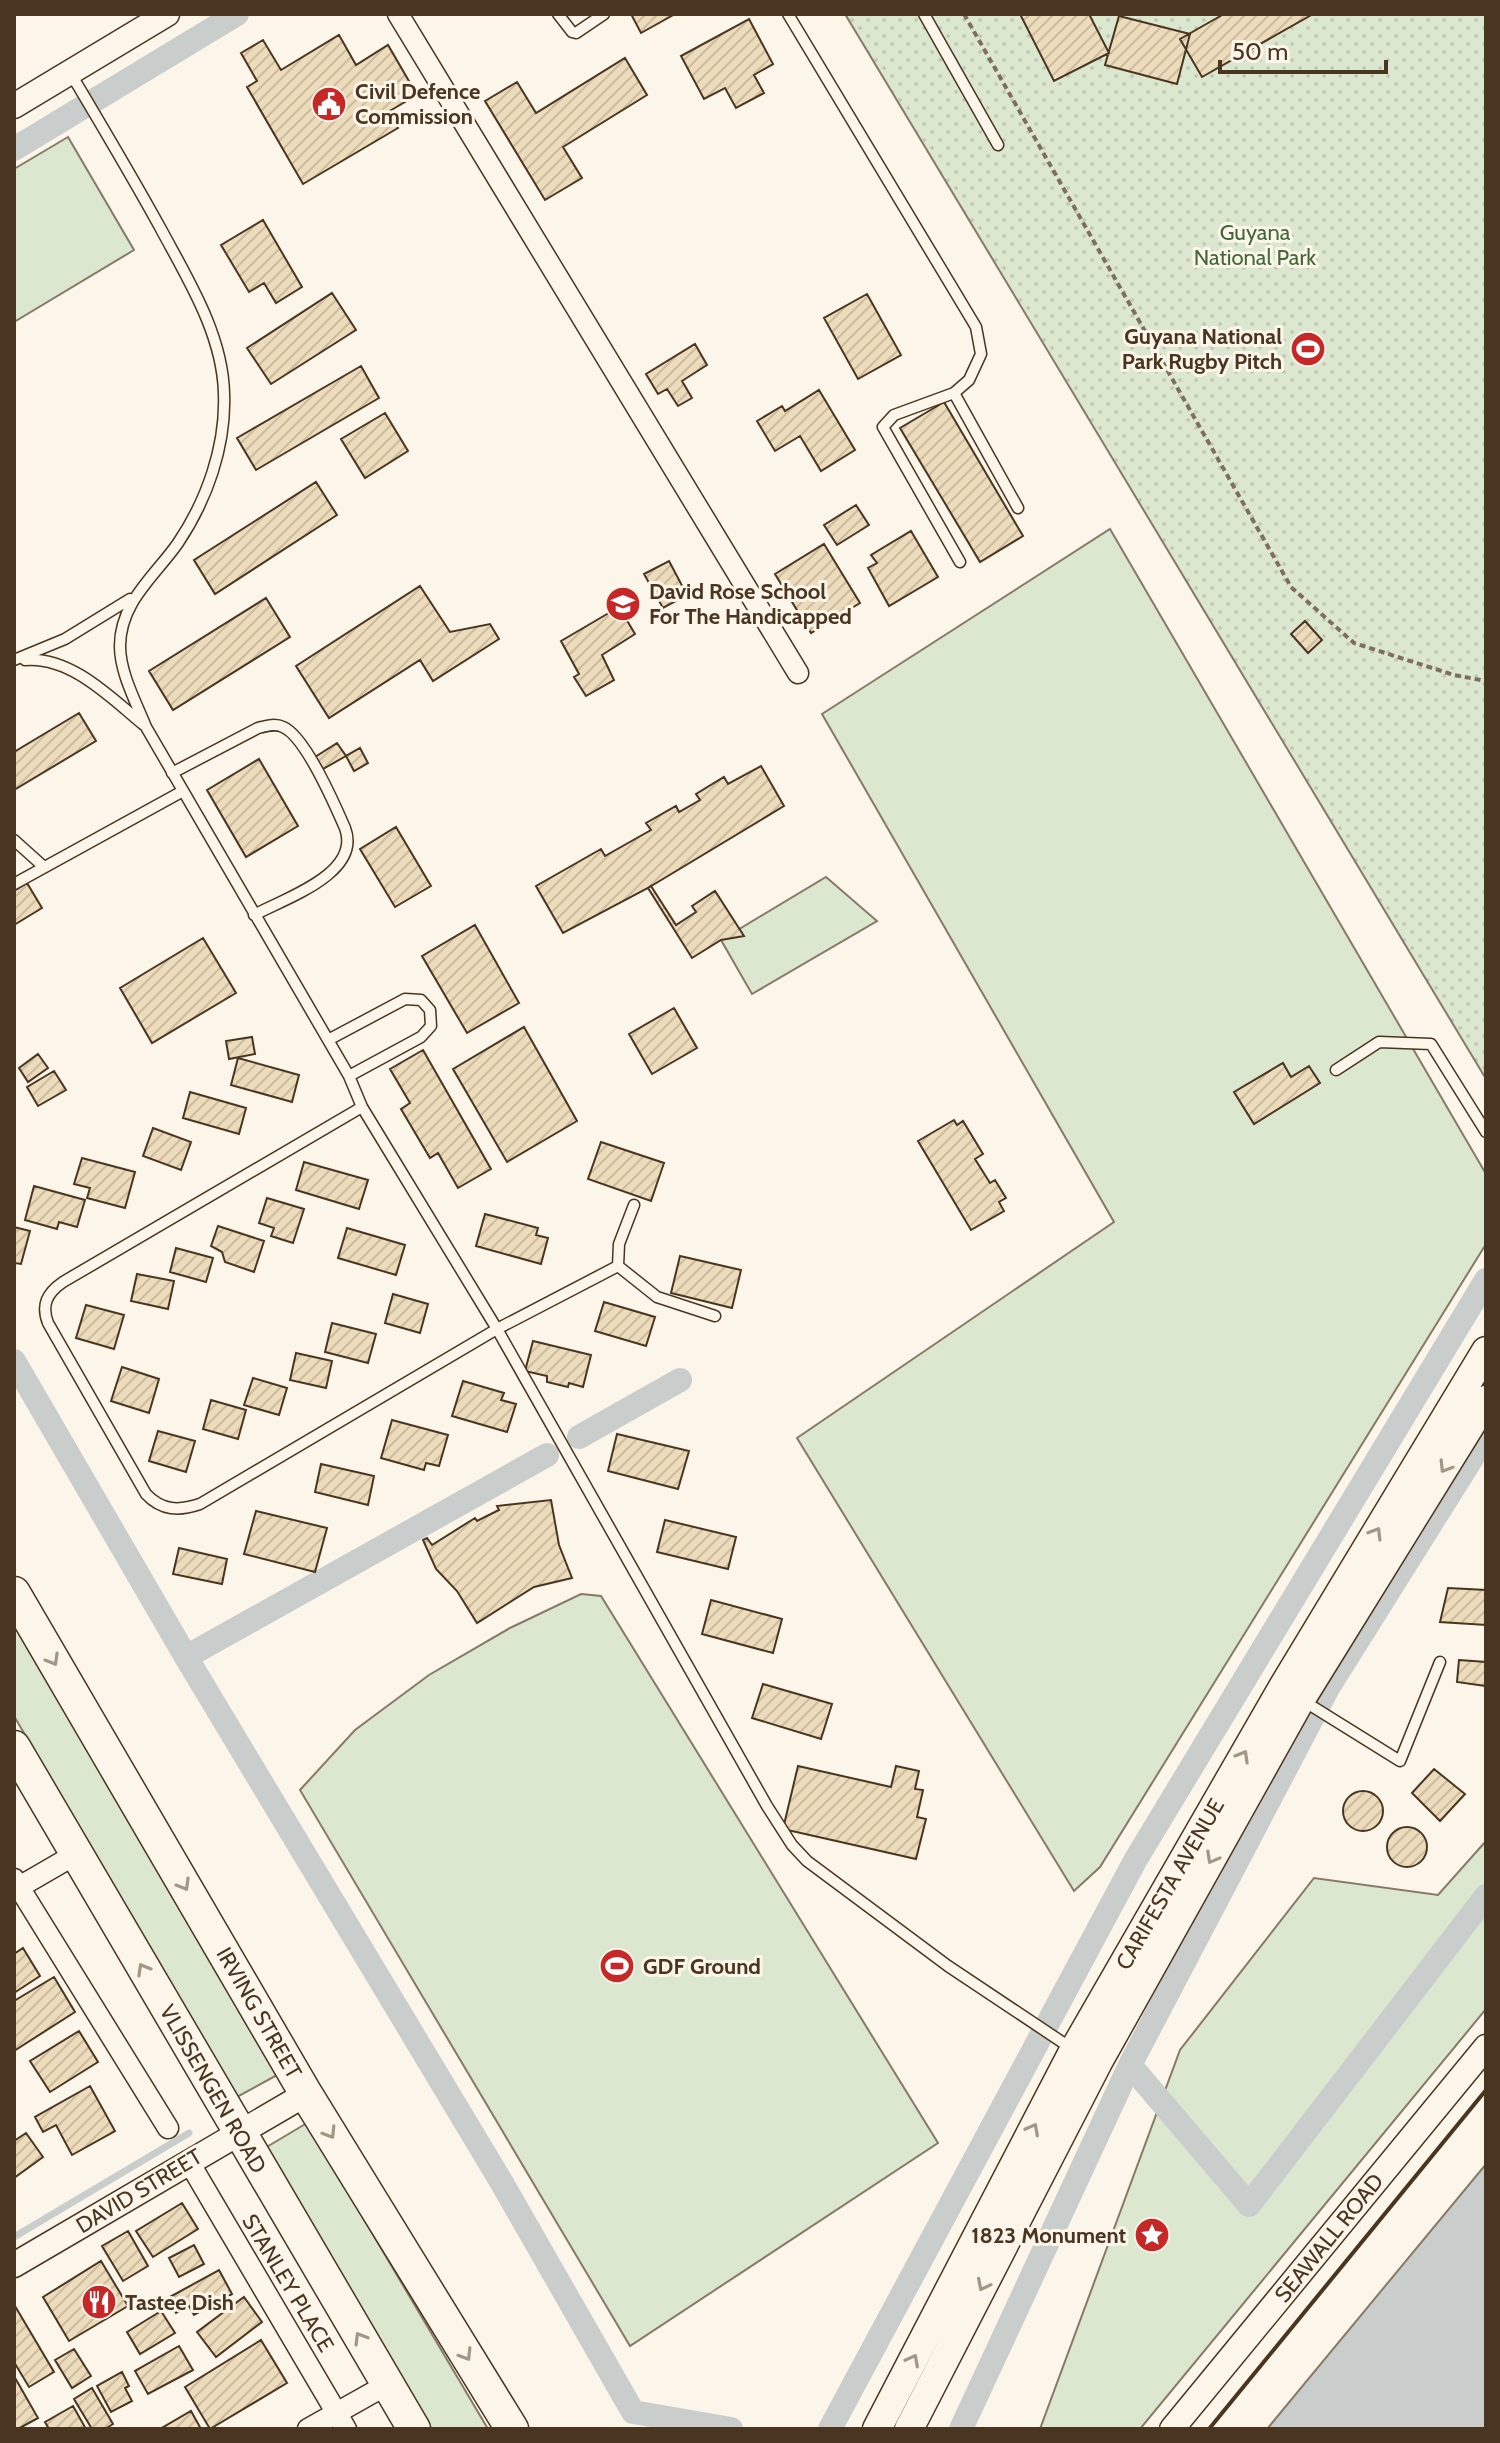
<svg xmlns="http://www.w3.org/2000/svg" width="1500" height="2443" viewBox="0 0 1500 2443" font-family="Cabin,sans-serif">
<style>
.green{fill:#dce7d0;stroke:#887966;stroke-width:2}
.park{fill:url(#park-dots);stroke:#887966;stroke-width:2}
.water{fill:#c9cecd;stroke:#887966;stroke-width:2}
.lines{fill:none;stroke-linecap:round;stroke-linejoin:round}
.stream{stroke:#c9cecd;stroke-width:7}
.canal{stroke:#c9cecd;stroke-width:24}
.building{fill:url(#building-hatch);stroke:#4a3520;stroke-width:2}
.service-casing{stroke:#4a3520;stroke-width:13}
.minor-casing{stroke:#4a3520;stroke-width:23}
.tertiary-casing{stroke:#4a3520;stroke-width:27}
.secondary-casing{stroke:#4a3520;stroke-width:31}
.primary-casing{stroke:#4a3520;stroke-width:35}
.path{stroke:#7f6f5c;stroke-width:4;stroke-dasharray:6 4;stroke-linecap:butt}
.service{stroke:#fbf6e9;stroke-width:10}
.minor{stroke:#fbf6e9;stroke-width:20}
.tertiary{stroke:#fbf6e9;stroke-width:24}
.secondary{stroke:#fbf6e9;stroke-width:28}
.primary{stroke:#fbf6e9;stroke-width:32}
.wall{stroke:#4a3520;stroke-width:4}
.oneway{stroke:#a29684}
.labels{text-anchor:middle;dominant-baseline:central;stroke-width:6;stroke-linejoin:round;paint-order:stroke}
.poi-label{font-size:22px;font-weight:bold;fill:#4a3520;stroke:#fbf6e9;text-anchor:start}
.park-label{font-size:22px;fill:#436837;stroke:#fbf6e9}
.street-label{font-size:22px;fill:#4a3520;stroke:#fbf6e9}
</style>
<defs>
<pattern id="park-dots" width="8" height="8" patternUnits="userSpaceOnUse" patternTransform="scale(2)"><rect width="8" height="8" fill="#dce7d0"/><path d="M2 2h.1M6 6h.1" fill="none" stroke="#bec7b2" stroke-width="1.8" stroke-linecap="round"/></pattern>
<pattern id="building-hatch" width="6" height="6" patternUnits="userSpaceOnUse" patternTransform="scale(2)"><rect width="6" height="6" fill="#ecdcbc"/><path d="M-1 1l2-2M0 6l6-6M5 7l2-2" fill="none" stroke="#ccbda1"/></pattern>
</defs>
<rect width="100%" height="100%" fill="#fbf6e9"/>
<path class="green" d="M68 137 134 250 14 322V169Z
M1110 529 1486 1174V1244L1100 1867 1074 1891 797 1438 1114 1222 822 714Z
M826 877 877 921 752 994 721 940Z
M581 1594 601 1596 938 2143 630 2346 300 1790 355 1730 429 1675 510 1628Z
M14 1623 279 2074 237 2097 14 1716Z
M1486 1841V2009L1140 2429H1040L1180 2050 1314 1878 1438 1895Z
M307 2123 488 2429H431L265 2148Z"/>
<path class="park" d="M845 14H1486V1079Z"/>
<path class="water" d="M1486 2164V2429H1267Z"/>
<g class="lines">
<path class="stream" d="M14 2237 189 2133"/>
<path class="canal" d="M14 149 237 14
M14 1361 186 1657 547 1455
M579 1437 680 1380
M186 1657 502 2183 633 2412 731 2429
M1130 2065 1249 2205 1486 1896
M830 2429 1136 1859 1486 1280
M961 2429 1130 2065 1328 1688 1486 1436"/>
</g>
<path class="building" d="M631 14H675L641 33Z
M1020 14H1089L1109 53 1054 81Z
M1224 14H1313L1202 77 1180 39Z
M1119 16 1190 34 1177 84 1105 65Z
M749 19 773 64 754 75 764 93 736 108 725 88 704 99 681 56Z
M339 35 356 65 388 45 417 95 388 112 398 128 303 184 247 87 257 81 241 53 263 40 281 70Z
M625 58 647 95 563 147 582 178 545 200 485 101 517 82 536 113Z
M263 220 302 287 276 303 264 283 249 292 221 245Z
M332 293 356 330 271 384 247 348Z
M867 294 901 355 858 379 824 318Z
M695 344 707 365 682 381 692 398 678 406 667 389 658 394 646 374Z
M361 366 379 398 256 470 237 438Z
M819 390 855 450 821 471 800 436 775 451 757 421 782 406 785 411Z
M944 402 1023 536 980 562 900 428Z
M385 413 408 451 365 478 341 439Z
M316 482 337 515 215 594 194 560Z
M856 505 869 525 837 545 824 525Z
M911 531 938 577 889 606 868 568 877 563 871 555Z
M824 544 860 603 811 633 775 574Z
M669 561 687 595 663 608 644 574Z
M420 586 450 632 490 624 499 639 433 681 420 660 329 718 296 666Z
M266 598 290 637 173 710 149 671Z
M619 607 635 634 602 655 614 680 586 696 574 677 579 674 561 641Z
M1305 621 1322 640 1308 653 1291 634Z
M79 713 96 741 14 790V752Z
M337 743 346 756 323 769 315 757Z
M360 748 368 763 354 771 346 756Z
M259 759 298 826 246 857 207 790Z
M761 766 784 806 648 888 563 933 536 886 601 849 605 856 651 830 646 823 676 806 679 812 700 800 696 794 724 777 728 784Z
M396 827 431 886 395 907 360 849Z
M27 883 42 908 14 925V891Z
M651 886 676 925 696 912 692 906 715 891 744 936 721 940 692 958 648 888Z
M475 925 519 1003 467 1033 422 956Z
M203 938 236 993 152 1043 120 988Z
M674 1008 697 1048 652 1074 629 1034Z
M524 1027 577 1121 507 1162 453 1069Z
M252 1037 255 1054 229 1059 226 1041Z
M423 1050 491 1169 458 1188 438 1153 430 1158 401 1109 410 1103 390 1069Z
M38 1054 48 1068 28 1082 19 1068Z
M238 1058 299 1075 292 1102 231 1085Z
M1283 1063 1291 1077 1309 1066 1320 1083 1254 1124 1234 1092Z
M54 1071 66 1090 38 1106 27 1087Z
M190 1092 246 1108 239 1134 183 1118Z
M954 1120 957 1125 963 1121 983 1154 975 1159 990 1183 995 1180 1006 1198 999 1202 1004 1211 971 1230 918 1141Z
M153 1128 191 1142 181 1170 143 1156Z
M601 1142 664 1163 651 1201 588 1179Z
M82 1158 135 1172 125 1208 87 1198 90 1188 74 1184Z
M304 1162 368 1180 359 1209 296 1190Z
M34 1186 85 1200 77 1227 59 1222 57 1229 25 1220Z
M267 1198 304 1209 293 1243 271 1236 274 1228 259 1223Z
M485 1214 538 1228 536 1235 548 1238 541 1264 476 1246Z
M218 1226 264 1241 254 1272 225 1262 222 1252 211 1246Z
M14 1227 30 1231 21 1264 14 1263Z
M347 1228 405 1245 396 1275 338 1258Z
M176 1248 213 1258 206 1282 170 1272Z
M680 1256 741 1270 732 1308 671 1293Z
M137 1274 174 1281 168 1309 131 1301Z
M393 1294 428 1304 420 1333 385 1323Z
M604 1302 655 1317 646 1346 595 1331Z
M86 1305 124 1315 114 1349 76 1338Z
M332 1323 376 1334 368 1363 325 1352Z
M533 1341 591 1355 583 1387 569 1383 568 1387 547 1382V1376L525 1371Z
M296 1353 332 1361 326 1388 290 1380Z
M122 1367 159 1379 149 1413 111 1401Z
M253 1378 287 1388 279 1415 244 1405Z
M463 1381 504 1393 501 1400 516 1404 507 1432 452 1416Z
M211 1400 246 1410 238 1439 203 1429Z
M392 1420 448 1435 439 1466 426 1463 424 1470 381 1458Z
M158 1431 195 1441 186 1472 149 1461Z
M617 1434 689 1451 678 1489 608 1471Z
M321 1464 374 1476 368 1505 315 1492Z
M551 1500 559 1545 572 1578 534 1587 477 1623 457 1591 436 1569 423 1540 427 1538 432 1545 475 1518 477 1521 499 1510 497 1506Z
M256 1511 327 1528 315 1572 244 1554Z
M665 1520 736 1537 728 1569 657 1552Z
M179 1548 227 1559 222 1584 173 1574Z
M1448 1588 1486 1590V1625L1440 1622Z
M711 1600 782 1619 773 1653 702 1634Z
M1459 1660 1486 1662V1686L1457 1682Z
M763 1684 832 1704 821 1739 752 1718Z
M798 1766 891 1787 896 1766 919 1771 915 1789 923 1790 917 1817 926 1819 916 1859 783 1829Z
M1434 1769 1465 1794 1440 1821 1412 1793Z
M1343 1811a20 20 0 1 1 40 0a20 20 0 1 1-40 0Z
M1387 1847a20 20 0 1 1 40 0a20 20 0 1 1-40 0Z
M23 1948 40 1976 14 1993V1954Z
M54 1977 75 2012 14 2051V2001Z
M79 2031 98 2062 50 2092 30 2061Z
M90 2086 115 2131 72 2155 56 2125 43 2132 35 2117Z
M26 2133 43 2157 14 2178V2141Z
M182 2203 198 2229 153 2257 136 2231Z
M128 2231 148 2266 123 2281 102 2246Z
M194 2245 204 2264 179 2277 169 2258Z
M101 2261 128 2306 69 2341 43 2297Z
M219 2270 232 2294 194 2315 189 2306 176 2313 168 2298Z
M244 2297 262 2322 216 2357 197 2332Z
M15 2306 54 2372 29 2387 14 2362Z
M161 2311 175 2333 140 2354 127 2332Z
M261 2340 287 2383 210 2429 185 2387Z
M179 2346 193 2370 148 2394 135 2371Z
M74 2349 91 2376 72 2388 55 2360Z
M122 2372 129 2386 125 2388 132 2401 111 2412 97 2386Z
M14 2376 38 2418 18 2429H14Z
M92 2388 113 2424 105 2429H92L74 2399Z
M73 2406 86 2429H49L45 2422Z
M191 2411 201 2429H160Z"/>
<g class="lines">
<defs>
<path id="service" d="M558 14 572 32 576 33 604 14
M788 14 976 327 981 354 969 380 954 393 894 415 883 427 960 562
M924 14 998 145
M71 74C102 126 133 178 162 231 189 281 223 336 224 394 226 446 207 500 178 543 155 576 120 602 120 646 120 673 136 702 146 727L349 1076 362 1107 497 1329 767 1806 792 1845 807 1861 948 1966 1074 2050
M954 393 1018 508
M14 660 65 639 130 599
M25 660C71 656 111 698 144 725
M172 773 258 728C266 726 275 723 283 727 305 736 335 805 345 828 362 873 286 898 254 915
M14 840 44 867
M14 884 183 791
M328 1040 405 999 421 1000 430 1010 431 1026 421 1037 349 1076
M1336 1070 1379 1042 1431 1044 1486 1132
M362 1107 63 1282C47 1293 41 1305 48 1323L146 1494C162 1511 179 1511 200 1504L497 1329 618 1266
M618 1266 657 1297 715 1316
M618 1266 619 1244 634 1205
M1302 1700 1400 1761 1440 1662"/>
<path id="minor" d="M398 14 798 673
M14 1879 168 2128
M14 1890 76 1854
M189 2162 346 2429
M308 2429 388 2384"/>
<path id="tertiary" d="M14 106 167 14
M14 2265 306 2094
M1172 2429 1486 2047"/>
<path id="secondary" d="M877 2429 1074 2050 1283 1687 1486 1351
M909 2429 1098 2062 1301 1699 1486 1400"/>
<path id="primary" d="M14 1593 306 2094 512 2429
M14 1747 414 2429"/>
</defs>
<use href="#service" class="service-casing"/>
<use href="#minor" class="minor-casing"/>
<use href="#tertiary" class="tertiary-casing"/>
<use href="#secondary" class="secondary-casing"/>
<use href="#primary" class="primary-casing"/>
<path class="path" d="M964 14 1291 587 1354 643 1454 675 1486 681"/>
<use href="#service" class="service"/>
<use href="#minor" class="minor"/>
<use href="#tertiary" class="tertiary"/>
<use href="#secondary" class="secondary"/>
<use href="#primary" class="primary"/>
<path class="wall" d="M1209 2429 1486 2090"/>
</g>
<defs><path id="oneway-chevron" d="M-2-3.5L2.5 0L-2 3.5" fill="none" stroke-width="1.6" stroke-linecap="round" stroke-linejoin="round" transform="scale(2)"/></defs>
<g class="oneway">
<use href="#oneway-chevron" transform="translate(1445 1467) rotate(122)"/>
<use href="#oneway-chevron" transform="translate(1376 1533) rotate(-59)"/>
<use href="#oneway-chevron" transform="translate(53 1660) rotate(60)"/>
<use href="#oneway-chevron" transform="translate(1243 1756) rotate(-60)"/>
<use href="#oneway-chevron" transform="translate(1212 1858) rotate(119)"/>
<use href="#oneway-chevron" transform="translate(184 1885) rotate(60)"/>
<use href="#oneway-chevron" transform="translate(143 1969) rotate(-120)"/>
<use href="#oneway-chevron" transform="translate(1033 2129) rotate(-62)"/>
<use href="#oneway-chevron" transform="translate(330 2133) rotate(58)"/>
<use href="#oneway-chevron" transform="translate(983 2285) rotate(117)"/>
<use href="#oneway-chevron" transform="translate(360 2338) rotate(-121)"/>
<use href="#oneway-chevron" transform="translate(466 2355) rotate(58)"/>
<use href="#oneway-chevron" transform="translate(913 2360) rotate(-62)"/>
</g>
<defs>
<symbol id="civic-disc" viewBox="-11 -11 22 22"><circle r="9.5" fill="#c62828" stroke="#fbf6e9"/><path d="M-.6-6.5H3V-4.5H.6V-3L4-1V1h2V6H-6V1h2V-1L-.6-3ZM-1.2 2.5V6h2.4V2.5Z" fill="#fff"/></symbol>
<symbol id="stadium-disc" viewBox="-11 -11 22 22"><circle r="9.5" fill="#c62828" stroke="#fbf6e9"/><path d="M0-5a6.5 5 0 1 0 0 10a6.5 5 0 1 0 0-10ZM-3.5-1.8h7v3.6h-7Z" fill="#fff"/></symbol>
<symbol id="school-disc" viewBox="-11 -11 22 22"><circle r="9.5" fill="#c62828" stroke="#fbf6e9"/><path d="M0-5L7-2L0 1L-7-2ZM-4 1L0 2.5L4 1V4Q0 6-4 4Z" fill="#fff"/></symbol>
<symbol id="sight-disc" viewBox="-11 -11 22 22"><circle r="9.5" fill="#c62828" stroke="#fbf6e9"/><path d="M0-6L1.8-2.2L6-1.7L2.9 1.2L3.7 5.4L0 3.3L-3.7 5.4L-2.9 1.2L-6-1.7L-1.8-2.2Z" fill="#fff"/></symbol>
<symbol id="restaurant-disc" viewBox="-11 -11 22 22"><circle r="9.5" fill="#c62828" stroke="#fbf6e9"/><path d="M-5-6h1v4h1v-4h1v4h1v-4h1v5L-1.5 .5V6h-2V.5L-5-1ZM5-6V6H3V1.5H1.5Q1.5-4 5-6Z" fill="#fff"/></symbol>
</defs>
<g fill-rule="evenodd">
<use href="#civic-disc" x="309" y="84" width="40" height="40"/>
<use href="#stadium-disc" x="1288" y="329" width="40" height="40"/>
<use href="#school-disc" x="603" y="584" width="40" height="40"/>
<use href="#stadium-disc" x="597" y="1946" width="40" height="40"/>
<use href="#sight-disc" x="1132" y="2215" width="40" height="40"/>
<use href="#restaurant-disc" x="79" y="2282" width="40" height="40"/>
</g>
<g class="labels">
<g class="poi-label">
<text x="355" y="91">Civil Defence<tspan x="355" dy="25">Commission</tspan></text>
<text x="1282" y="336" text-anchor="end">Guyana National<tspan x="1282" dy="25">Park Rugby Pitch</tspan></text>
<text x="649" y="591">David Rose School<tspan x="649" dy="25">For The Handicapped</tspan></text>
<text x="643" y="1966">GDF Ground</text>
<text x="1126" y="2235" text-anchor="end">1823 Monument</text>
<text x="125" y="2302">Tastee Dish</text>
</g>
<g class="park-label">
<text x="1255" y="232">Guyana<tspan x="1255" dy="25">National Park</tspan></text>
</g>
<g class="street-label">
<text transform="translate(1170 1884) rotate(-60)">CARIFESTA AVENUE</text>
<text transform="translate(259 2013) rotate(60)">IRVING STREET</text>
<text transform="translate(213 2089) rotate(60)">VLISSENGEN ROAD</text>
<text transform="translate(139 2191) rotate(-31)">DAVID STREET</text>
<text transform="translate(1329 2238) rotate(-51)">SEAWALL ROAD</text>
<text transform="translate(288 2283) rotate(59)">STANLEY PLACE</text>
</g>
</g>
<rect width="1500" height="2443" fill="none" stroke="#4a3520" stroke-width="32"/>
<path d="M1220 60v12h166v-12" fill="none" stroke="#4a3520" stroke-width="4"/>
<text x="1232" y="60" font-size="24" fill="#4a3520" stroke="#fbf6e9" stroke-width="6" paint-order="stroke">50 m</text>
</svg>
